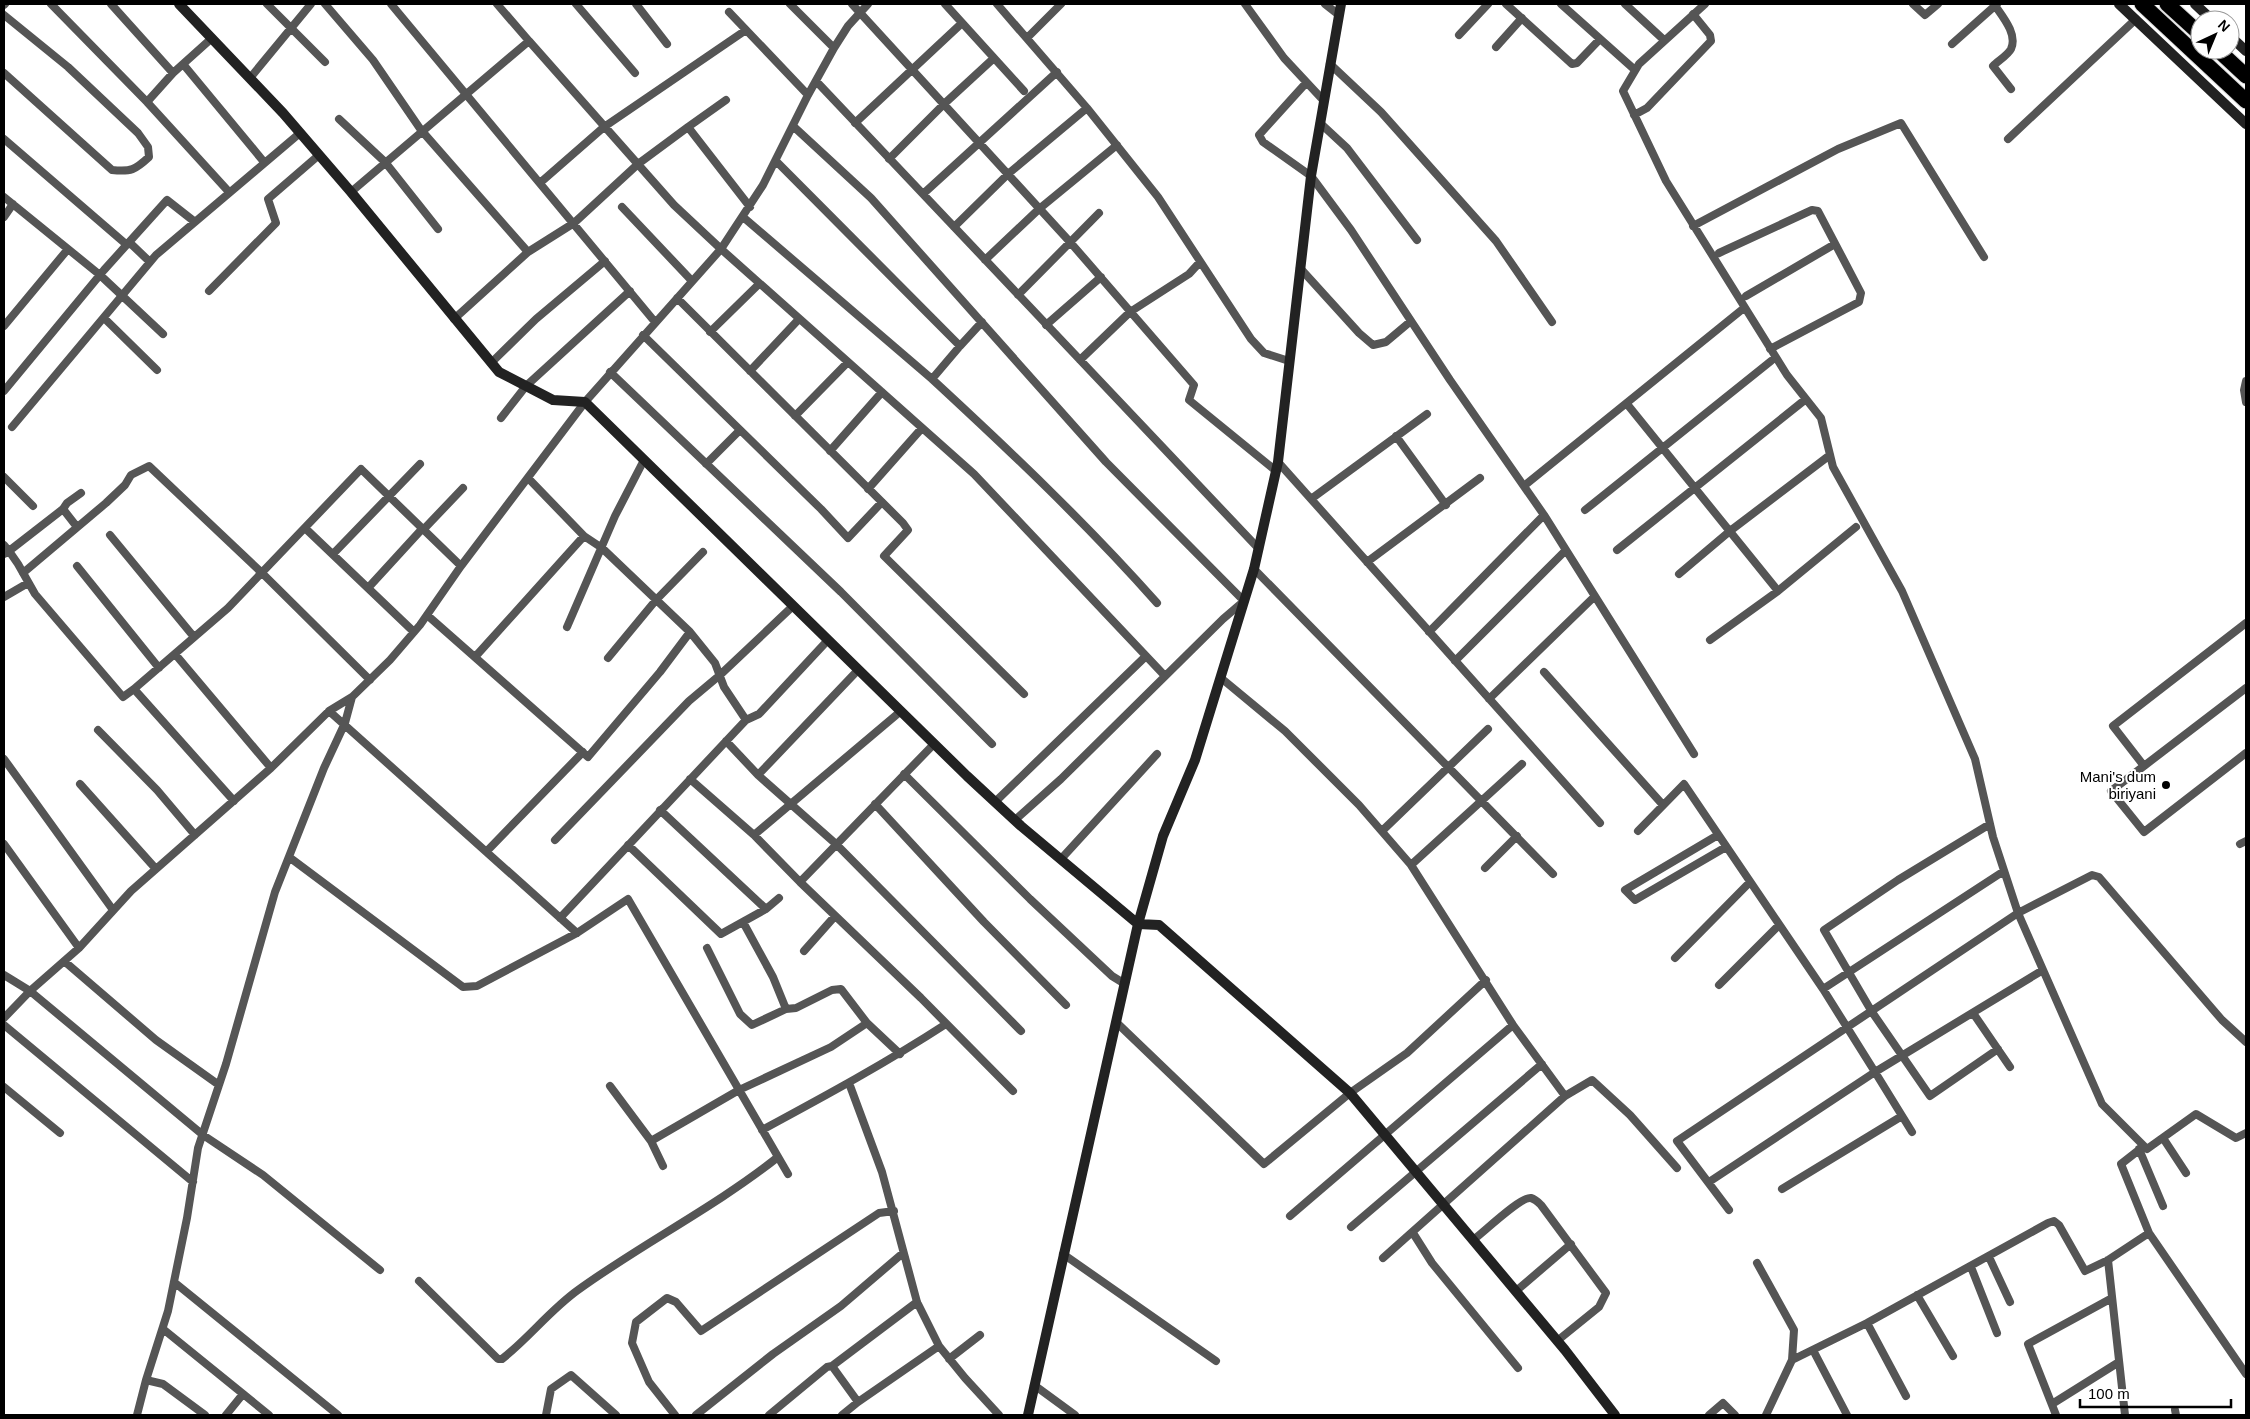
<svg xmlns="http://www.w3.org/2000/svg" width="2250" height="1419" viewBox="0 0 2250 1419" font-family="Arial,sans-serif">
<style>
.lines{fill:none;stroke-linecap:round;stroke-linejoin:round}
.highway-casing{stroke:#dbdbdb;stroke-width:17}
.street{stroke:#555;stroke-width:8}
.secondary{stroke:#222;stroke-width:10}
.highway{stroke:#000;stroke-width:15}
.poi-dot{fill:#000;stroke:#fff;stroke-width:2}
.labels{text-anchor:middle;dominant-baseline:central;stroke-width:4;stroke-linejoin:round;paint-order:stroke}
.poi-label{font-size:15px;fill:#000;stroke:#fff;text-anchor:end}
</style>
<rect width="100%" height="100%" fill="#fff"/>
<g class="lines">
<defs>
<path id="highway" d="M2142 4 2246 101
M2167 4 2200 34
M2218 50 2246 76"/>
</defs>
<use href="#highway" class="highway-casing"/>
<path class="street" d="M51 4 147 102 173 73
M111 4 173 73 212 38
M267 4 325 62
M325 4 373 60 421 130 528 252
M391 4 655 322
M576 4 635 73
M636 4 667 44
M790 4 834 48
M852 4 1070 242 1194 385 1189 400 1275 470
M945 4 1024 91
M997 4 1087 108 1158 197 1251 339 1264 353 1289 361
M1245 4 1284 58 1324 101
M1325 4 1339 15
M1506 4 1572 64 1577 63 1600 39
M1561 4 1635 70
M1625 4 1664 40
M1705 4 1639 64 1623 91 1666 181 1787 375 1821 418 1833 467 1902 591 1975 759 1993 837 2018 913 2102 1104 2147 1149 2196 1114 2236 1138 2246 1133
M1913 4 1925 15 1938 4
M1994 4C2002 16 2018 34 2011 49 2008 55 1998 61 1993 66L2011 89
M4 5 5 4
M729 12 808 95
M4 15 68 67 138 133 148 147 149 157C135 170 131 172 112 170L4 73
M1459 35 1488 4
M1027 38 1061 4
M529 41 674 205 721 249 974 474 1165 676
M1952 44 1997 4
M1496 47 1522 18
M183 64 264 162
M1330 64 1381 112 1496 241 1552 322
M250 78 311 4
M816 81 1259 549
M1306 83 1259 135 1263 142 1311 176 1351 230 1450 380 1544 515 1694 754
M147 102 229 192
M1634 115 1647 108 1711 41 1710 35 1693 14
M339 119 385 162 438 229
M855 123 962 23
M1320 123 1347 148 1417 240
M793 126 871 198 1106 462 1244 601 1223 619 1061 779 1015 820
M688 127 726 100
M4 139 127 245
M2008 139 2136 19
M889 159 944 104 994 58
M541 182 604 127 746 30
M351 192 529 41 497 4
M923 194 1057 72
M4 197 100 275 163 334
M622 207 692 281
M4 217 13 204
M743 217 932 379 960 346 776 161
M1693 226 1838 149 1901 123 1984 257
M954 227 1008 174 1087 108
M129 242 150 262
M1719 253 1812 210 1818 211 1861 293 1859 302 1770 349
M985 260 1039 209 1117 145
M1300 268 1359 333 1373 345 1386 342 1411 321
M209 291 276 223 268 199 319 155
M1018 295 1099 213
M1746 296 1835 244
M677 298 903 523 908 530 884 556 1024 694
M104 318 157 370
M454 319 528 252 574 223 638 164 688 127 750 207
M1046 325 1101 277
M4 326 68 249
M710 332 759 284
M643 335 821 509 848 538 882 502
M960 346 982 322
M1080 360 1130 312 1189 274 1200 262
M491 363 536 319 605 261
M750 371 799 319
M610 372 841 592 992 744
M932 379C1010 451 1086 523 1157 603
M2246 381 2244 390 2246 402
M4 391 104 270 167 200 195 222
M1627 404 1778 591 1856 527
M795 416 848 362
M501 418 526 386 630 291
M12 427 156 255 300 133
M1396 436 1446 505
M830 451 882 392
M1278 462 1600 823
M706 464 740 430
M4 477 33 506
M528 478 584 536 602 548 690 632 715 663 724 687 746 720
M1524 486 1744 308
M868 489 922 428
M1311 499 1427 414
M63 509 67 503 81 493
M1585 510 1771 361
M305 528 414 632
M423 530 463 488
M110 535 194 637
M4 545 9 551 63 509 77 527
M1617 550 1806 399
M4 554 9 551 18 564 35 594 123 697 134 689
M333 554 420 464
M1367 562 1480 478
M77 566 159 668
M1254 569 1553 874
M23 573 106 503 125 485 131 475 149 466 262 573 370 680
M1679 574 1730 531 1830 455
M368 588 422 529
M4 597 28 583
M427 615 588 757 660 672 690 632
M2246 623 2113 726 2144 766 2111 791 2144 832 2246 753
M567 627 615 516 644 460
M1429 632 1544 515
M1710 640 1778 591
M175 654 271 768
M475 657 584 536
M608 658 656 600 703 552
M1455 661 1566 550
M1544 672 1663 805
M1221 678 1285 731 1359 805 1411 865 1513 1025 1565 1096 1592 1080 1630 1115 1677 1168
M1489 699 1595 596
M329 711 352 697
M98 730 157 790 195 835
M726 741 758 775 836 844 1021 1031
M4 759 113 910
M2144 766 2246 688
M904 774 1030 899 1112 976 1125 984
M758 775 858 670
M690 779 754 835 901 711
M80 784 156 869
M234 801 134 689 228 608 361 469 461 566
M995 802 1146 656
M875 804 984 922 1066 1005
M1990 824 1898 880 1824 930 1872 1012 1930 1096 1998 1049
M1382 831 1488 729
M1638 831 1684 784 1823 989 1875 1072 2043 970
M754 835 800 882 934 744
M1718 835 1625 890 1635 900 1726 847
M555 840 689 701 720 675 793 606
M4 844 79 948
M2240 844 2246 841
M628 845 721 934 766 909 660 810
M487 851 583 752
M289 857 463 987 477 986 577 933 628 899 788 1174
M1061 859 1157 754
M1411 865 1522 764
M1485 868 1517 836
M800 882 921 998 1013 1091
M766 909 779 898
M560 918 746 720 759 714 828 640
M743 922 773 977 786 1009
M707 948 740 1014 752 1025 786 1009 796 1008 832 990 841 989 867 1023 900 1054
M804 951 835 916
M1675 958 1750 882
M64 961 156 1040 219 1085
M4 975 30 991 203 1135 263 1175 380 1270
M1719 985 1779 925
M1823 989 2004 871
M1973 1013 2010 1067
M4 1018 30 991 79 948 131 891 271 768 329 711 577 933
M1116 1022 1264 1164 1350 1093 1407 1053 1486 980
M4 1025 193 1182
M849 1083 882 1172 917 1302 939 1346 965 1378 999 1415
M610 1086 651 1141 739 1090 831 1047 867 1023
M4 1087 60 1133
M762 1130C825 1096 886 1063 946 1024
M2163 1138 2186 1173
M651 1141 663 1166
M2144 1146 2121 1164 2149 1233 2246 1374
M2139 1149 2163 1206
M1709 1182 1875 1072 1912 1132
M1782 1189 1902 1116
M1729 1210 1677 1141 2018 913 2092 875 2099 877 2222 1020 2246 1042
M1290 1216 1513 1025
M1351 1227 1542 1064
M1413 1233 1432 1263 1518 1368
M1473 1240C1483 1233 1521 1196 1531 1198 1535 1199 1538 1202 1541 1205L1606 1293 1599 1307 1557 1341
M1063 1254 1216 1361
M1989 1257 2010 1302
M1383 1258 1565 1096
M2108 1260 2125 1415
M1757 1263 1794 1330 1792 1360 1766 1415
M1971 1267 1997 1333
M419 1281 498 1359H502C529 1338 550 1310 578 1290 643 1243 715 1207 778 1157
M174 1282 338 1415
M1516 1291 1571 1244
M1917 1295 1953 1356
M1867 1323 1906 1396
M163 1329 269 1415
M1813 1350 1847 1415
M949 1359 980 1335
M1792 1360 1867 1323 2048 1223 2054 1221 2059 1225 2085 1271 2108 1260 2149 1233
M832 1366 858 1402
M146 1380 163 1384 205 1415
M1034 1385 1075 1415
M2052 1404 2119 1362
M2175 1410 2176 1415
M137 1415 146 1380 168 1311 187 1218 198 1148 226 1064 275 892 324 768 345 723 352 697 390 660 420 625 461 566 585 402 721 249 763 185 808 95 834 48 848 26 868 4
M226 1415 243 1394
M546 1415 551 1389 571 1375 616 1415
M675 1415 649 1382 632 1343 636 1322 667 1298 676 1302 701 1331 879 1213 894 1211
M696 1415 773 1354 841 1306 903 1253
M769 1415 827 1367 832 1366 917 1302
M842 1415 858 1402 939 1346
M1709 1415 1723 1403 1735 1415
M2056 1415 2028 1344 2112 1298"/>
<path class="secondary" d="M179 4 283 113 351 192 499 372 553 400 585 402 967 776 1021 826 1138 924 1159 925 1350 1093 1565 1350 1615 1415
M2119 4 2246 124
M2195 4 2212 20
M2230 36 2246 51
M1028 1415 1138 924 1163 836 1195 760 1254 569 1278 462 1311 176 1341 4"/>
<use href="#highway" class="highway"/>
</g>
<circle class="poi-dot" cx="2166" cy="785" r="5"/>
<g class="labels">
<g class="poi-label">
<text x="2156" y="776">Mani's dum<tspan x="2156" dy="17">biriyani</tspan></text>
</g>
</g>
<rect width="2250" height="1419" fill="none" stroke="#000000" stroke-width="10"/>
<g transform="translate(2215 35) rotate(44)"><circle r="24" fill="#ffffff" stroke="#999999"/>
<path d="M0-4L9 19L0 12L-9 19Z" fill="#000000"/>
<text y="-8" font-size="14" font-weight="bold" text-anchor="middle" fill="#000000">N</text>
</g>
<path d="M2080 1399v8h151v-8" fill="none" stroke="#000000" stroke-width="2.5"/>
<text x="2088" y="1399" font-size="15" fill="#000000" stroke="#ffffff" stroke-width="4" paint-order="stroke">100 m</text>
</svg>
